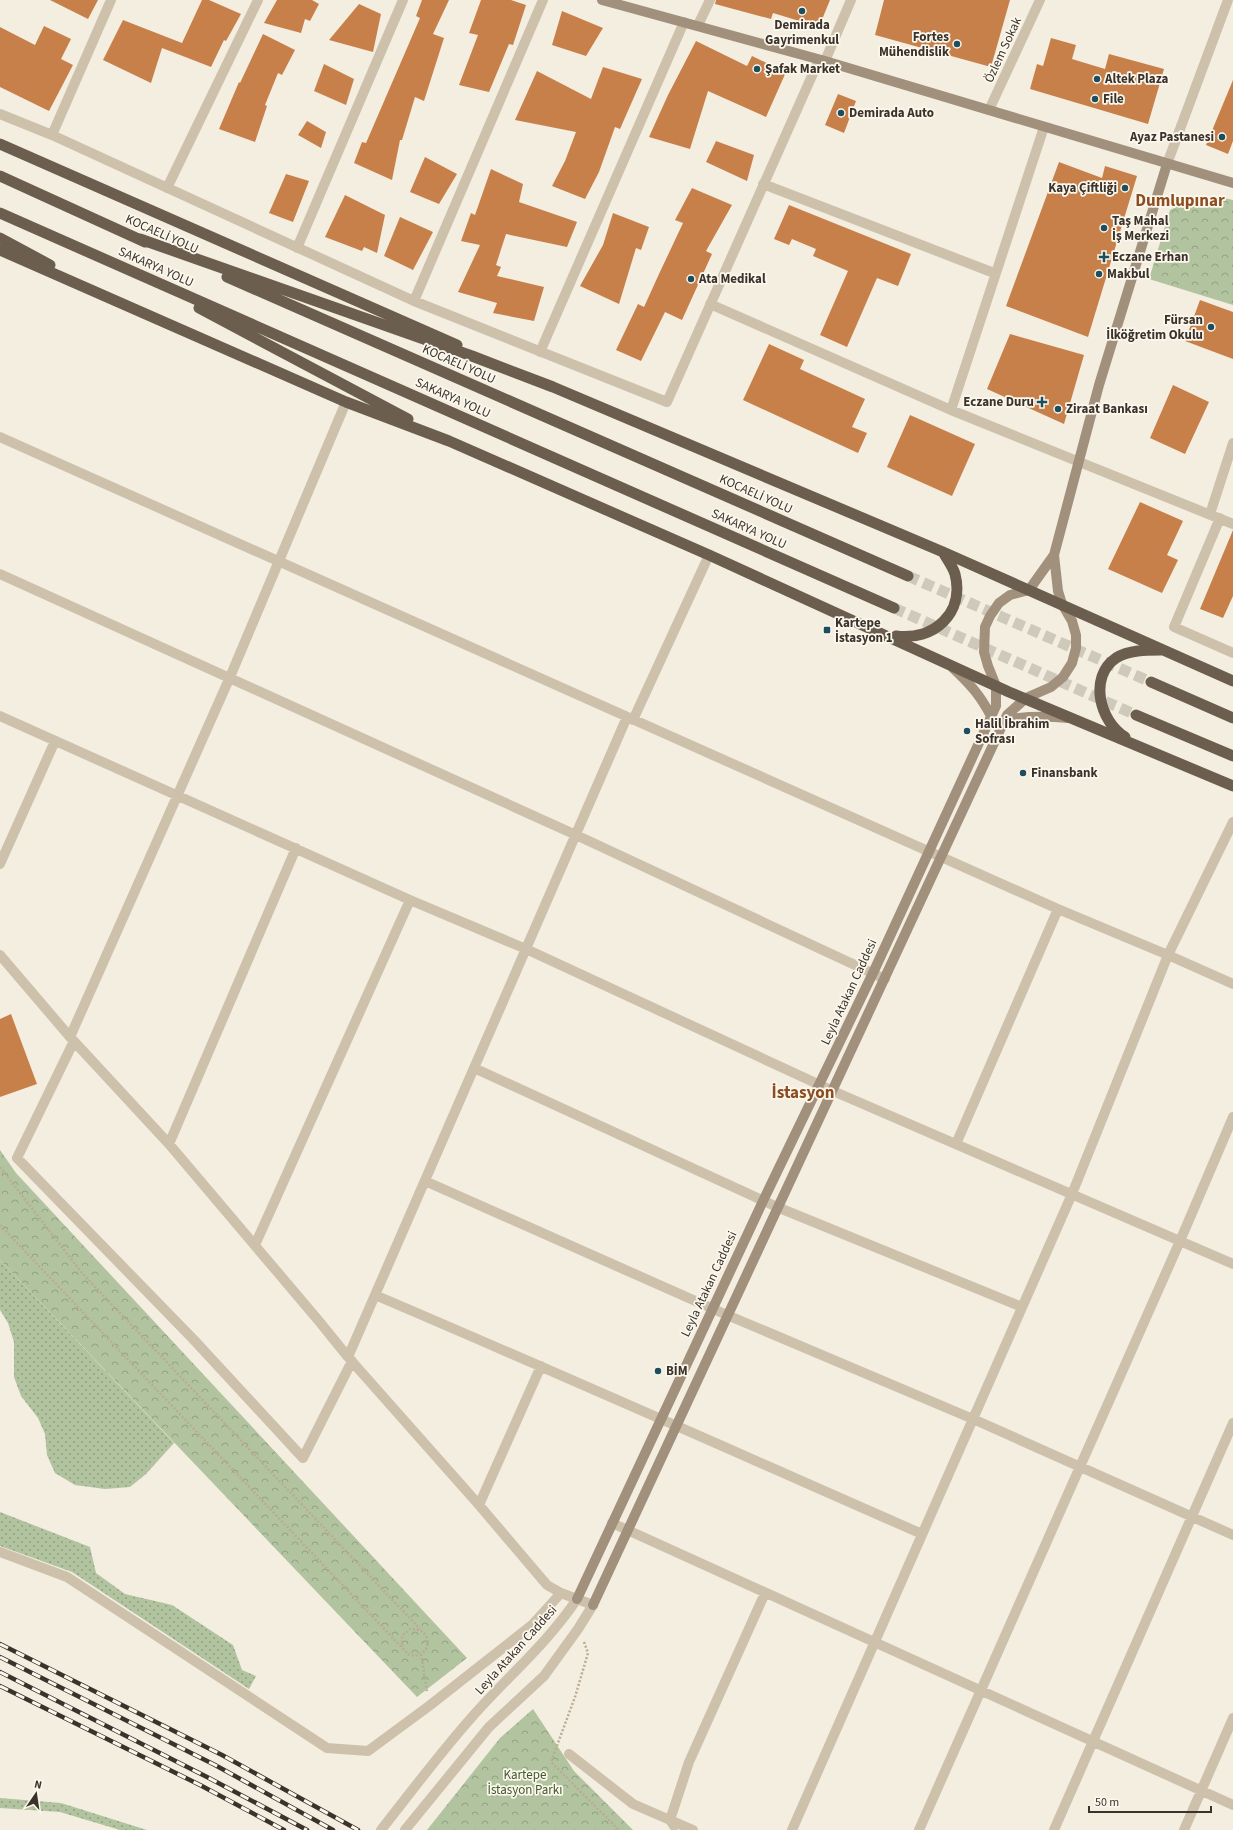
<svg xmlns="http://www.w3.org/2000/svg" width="1233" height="1830" viewBox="0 0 1233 1830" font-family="'Source Sans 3',sans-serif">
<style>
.grass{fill:url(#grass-dots)}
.park{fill:url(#park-crowns)}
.building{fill:#c8804a}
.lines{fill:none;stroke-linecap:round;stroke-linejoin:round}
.trunk-tunnel{stroke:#cfc9bc;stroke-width:11;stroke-dasharray:11 5.5;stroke-linecap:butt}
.path{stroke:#b9ab95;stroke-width:2.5;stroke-dasharray:2 2;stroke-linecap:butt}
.minor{stroke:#cdc1ab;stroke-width:10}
.tertiary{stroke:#cdc1ab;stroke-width:10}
.secondary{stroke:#a1907c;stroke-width:10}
.trunk{stroke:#6c5e4e;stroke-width:11}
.rail-casing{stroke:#3b332b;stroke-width:4.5}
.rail{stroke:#fbf7ed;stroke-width:3;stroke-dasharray:9;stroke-linecap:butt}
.poi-dot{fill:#1e4e5e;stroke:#fbf7ed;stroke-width:1.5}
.labels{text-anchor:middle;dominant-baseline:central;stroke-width:3.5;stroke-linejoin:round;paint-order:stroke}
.poi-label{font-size:13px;font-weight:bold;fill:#3b332b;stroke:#fbf7ed;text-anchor:start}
.street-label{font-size:13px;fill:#3b332b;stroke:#fbf7ed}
.park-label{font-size:13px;fill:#415a2d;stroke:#fbf7ed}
.district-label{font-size:17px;font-weight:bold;fill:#8c4e21;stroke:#fbf7ed}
</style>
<defs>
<pattern id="grass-dots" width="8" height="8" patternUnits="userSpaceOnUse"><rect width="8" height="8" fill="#b1c49f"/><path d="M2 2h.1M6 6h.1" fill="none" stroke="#91a082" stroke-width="1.8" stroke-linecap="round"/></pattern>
<pattern id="park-crowns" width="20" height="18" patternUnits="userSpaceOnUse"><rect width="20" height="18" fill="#b1c49f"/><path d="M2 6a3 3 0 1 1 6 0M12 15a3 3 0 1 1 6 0" fill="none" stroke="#91a082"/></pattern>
</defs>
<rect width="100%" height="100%" fill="#f4eee0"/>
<path class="grass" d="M0 1260 174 1443 146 1474 130 1487 105 1489 75 1485 55 1473 47 1455 45 1434 38 1418 21 1396 14 1377V1342L8 1323 0 1310Z
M0 1512 90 1547 96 1573 125 1594 172 1605 233 1645 242 1670 256 1676 249 1689 72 1572 0 1546Z
M0 1798 61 1803 147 1830H120L60 1812 0 1808Z"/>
<path class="park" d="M1220 197 1233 200V305L1149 279 1170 210 1196 198Z
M0 1150 16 1173 467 1658 417 1697 0 1260Z
M533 1709 574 1771 633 1830H427L500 1738Z"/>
<path class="building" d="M50 0H98L88 19Z
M202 0H209L241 14 226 41 224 40 211 67 162 48 151 83 103 60 123 20 182 43Z
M277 0H312L319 4 310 21 305 19 301 33 264 23Z
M422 0H449L433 34 444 38 424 101 415 97 402 140H400L392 180 354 163 362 142 366 143 420 18 416 16Z
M481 0H511L526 5 513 45 509 44 489 92 459 85 478 35 469 33Z
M716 0H830L819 27 773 13 771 19 715 4Z
M884 0H1010L991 67 875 35Z
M359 4 381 14 373 52 329 40Z
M562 11 603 28 586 56 552 45Z
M44 26 71 39 61 59 73 65 49 111 0 87V27L35 45Z
M263 34 295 50 282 75 278 73 265 105 267 106 255 142 219 129 239 82 240 83Z
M1051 38 1076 45 1072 59 1105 69 1109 54 1164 69 1148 124 1030 89 1037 64 1043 66Z
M696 41 747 66 752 56 786 72 766 117 708 91 690 149 649 137 668 95Z
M324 64 354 79 346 105 314 91Z
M603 67 642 79 620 129 615 127 599 172 585 199 552 186 565 161 576 132 515 120 537 71 591 99Z
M1233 80V141L1228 154 1206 145Z
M838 94 856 101 844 133 825 125Z
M307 121 326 132 321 148 298 135Z
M716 141 754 155 747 181 706 162Z
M425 157 457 174 439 204 410 192Z
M1059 162 1102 178 1105 166 1137 176 1088 337 1006 306Z
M491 169 523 184 519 202 577 222 567 247 506 234 496 265 501 267 497 276 544 287 534 321 493 313 497 303 458 292 480 245 461 241 471 213 475 215Z
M286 174 309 181 293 222 269 213Z
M692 188 732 205 706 251 712 254 682 320 665 312 641 361 616 350 638 304 644 307 659 274 683 223 675 220Z
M345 195 385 215 377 253 364 247 362 251 325 237Z
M789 205 911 254 898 286 877 278 847 347 820 335 848 271 813 256 816 249 792 239 789 245 774 239Z
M613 213 649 227 641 250 636 248 619 304 580 286 603 245Z
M400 217 433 232 413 270 384 256Z
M1200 300 1233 312V359L1185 341Z
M1010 334 1084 355 1064 424 987 389Z
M769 344 804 360 800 369 865 399 852 427 867 433 858 453 743 400Z
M1173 385 1209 402 1185 454 1150 438Z
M910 415 975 444 952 496 887 467Z
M1140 502 1183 521 1167 555 1178 560 1162 593 1108 569Z
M1233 530V596L1223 618 1200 609Z
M11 1014 37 1084 0 1097V1019Z"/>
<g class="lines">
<path class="trunk-tunnel" d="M908 576 1151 682
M894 608 1136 715"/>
<path class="path" d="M0 1167 82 1273 420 1629
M0 1225 408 1654 415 1656 425 1651C430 1643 428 1635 420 1630L410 1629 402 1636V1647
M584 1642 588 1653 575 1697 551 1762 619 1830
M421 1654 427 1691"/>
<path class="minor" d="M698 25 710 0
M825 61 851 0
M989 110 1040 0
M0 114 52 135 414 301 667 402 819 60
M52 135 111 0
M763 184 994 273
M167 188 258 0
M297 248 403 0
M414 301 543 0
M710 304 951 410 1233 524
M540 352 684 22
M951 410 1044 127
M0 437 1058 909 1168 955 1233 984
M1210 514 1233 443
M1220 518 1174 627 1233 653
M0 574 576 835 885 979
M0 716 410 900 526 949 833 1091 1233 1264
M633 720 709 555
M0 864 55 741
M0 955 70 1037 169 1144 318 1320 348 1357 479 1505 547 1585 561 1593 593 1605
M70 1037 230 677 346 402
M74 1041 17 1158 194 1340 303 1458 352 1361
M474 1068 777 1207 1022 1307
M169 1144 296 848
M956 1144 1058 909
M425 1181 727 1315 973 1419 1233 1535
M255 1245 410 900
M375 1295C558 1373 740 1454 922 1534
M348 1357 627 717
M479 1505 541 1366
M612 1523 1233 1805
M0 1552 67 1577 327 1748 368 1751 429 1706 532 1625 561 1593
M569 1754 633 1804 670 1820 674 1826
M693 1830 670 1820 689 1762 765 1593
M792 1830 1072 1194 1168 955 1233 822
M919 1830 1180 1241 1233 1117
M1054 1830 1233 1423
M1184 1830 1233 1718"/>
<path class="tertiary" d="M1167 164 1228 0
M381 1830C411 1792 440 1753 472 1717 507 1677 547 1644 577 1599
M405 1830 489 1727 544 1676 578 1629 593 1605"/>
<path class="secondary" d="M602 0 825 61 1233 183
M953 668C970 684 980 695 991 716
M1005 720C1026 716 1046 716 1068 718
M577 1599 763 1201 873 973 996 706V686L988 666 984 652 985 627 990 616 999 603 1010 595 1029 590 1054 555
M593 1605C730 1308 870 1012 1007 715L1026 698 1051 687 1063 677 1072 663 1076 648V635L1072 621 1062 604 1058 591 1054 555 1099 385 1167 164"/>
<path class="trunk" d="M0 144 457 345
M0 176 145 242
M0 213 894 608
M0 238 50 265
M140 239 472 356 553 387 943 552 1233 681
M0 250 346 402 449 441 709 555 1009 692 1233 786
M227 277 908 576
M199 308 408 419
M896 636C934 641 965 613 955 574 953 567 947 559 943 552
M1151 682 1233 718
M1136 715 1233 756
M1125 737C1100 722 1088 677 1116 658 1129 650 1146 650 1161 650"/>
<defs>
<path id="rail" d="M0 1644 222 1755 358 1830
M0 1657 215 1765 333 1830
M0 1672 207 1777 307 1830
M0 1686 200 1785 284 1830"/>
</defs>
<use href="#rail" class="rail-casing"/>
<use href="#rail" class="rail"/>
</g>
<g class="poi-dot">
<circle cx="802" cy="11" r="4"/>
<circle cx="957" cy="44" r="4"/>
<circle cx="757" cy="69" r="4"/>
<circle cx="1097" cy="79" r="4"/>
<circle cx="1095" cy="99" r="4"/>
<circle cx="841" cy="113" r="4"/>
<circle cx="1222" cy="137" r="4"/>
<circle cx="1125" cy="188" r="4"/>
<circle cx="1104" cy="228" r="4"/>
<path d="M1102 251h4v4h4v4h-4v4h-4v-4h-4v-4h4z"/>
<circle cx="1099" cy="274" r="4"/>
<circle cx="691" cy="279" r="4"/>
<circle cx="1211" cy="327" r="4"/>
<path d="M1040 396h4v4h4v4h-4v4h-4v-4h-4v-4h4z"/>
<circle cx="1058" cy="409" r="4"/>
<rect x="823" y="626" width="8" height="8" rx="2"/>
<circle cx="967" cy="731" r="4"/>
<circle cx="1023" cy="773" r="4"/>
<circle cx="658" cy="1371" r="4"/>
</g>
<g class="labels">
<g class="poi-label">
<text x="802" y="25" text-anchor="middle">Demirada<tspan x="802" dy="15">Gayrimenkul</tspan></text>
<text x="949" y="37" text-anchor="end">Fortes<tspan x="949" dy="15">Mühendislik</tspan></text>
<text x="765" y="69">Şafak Market</text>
<text x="1105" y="79">Altek Plaza</text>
<text x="1103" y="99">File</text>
<text x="849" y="113">Demirada Auto</text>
<text x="1214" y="137" text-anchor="end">Ayaz Pastanesi</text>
<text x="1117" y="188" text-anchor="end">Kaya Çiftliği</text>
<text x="1112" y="221">Taş Mahal<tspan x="1112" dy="15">İş Merkezi</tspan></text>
<text x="1112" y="257">Eczane Erhan</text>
<text x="1107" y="274">Makbul</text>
<text x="699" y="279">Ata Medikal</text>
<text x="1203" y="320" text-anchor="end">Fürsan<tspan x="1203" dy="15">İlköğretim Okulu</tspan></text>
<text x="1034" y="402" text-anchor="end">Eczane Duru</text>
<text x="1066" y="409">Ziraat Bankası</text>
<text x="835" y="623">Kartepe<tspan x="835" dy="15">İstasyon 1</tspan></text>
<text x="975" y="724">Halil İbrahim<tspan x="975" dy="15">Sofrası</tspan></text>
<text x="1031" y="773">Finansbank</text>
<text x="666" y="1371">BİM</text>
</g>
<g class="street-label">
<text transform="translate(1003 50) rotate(-65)">Özlem Sokak</text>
<text transform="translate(162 234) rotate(24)">KOCAELİ YOLU</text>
<text transform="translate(156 267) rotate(24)">SAKARYA YOLU</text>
<text transform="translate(459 364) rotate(24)">KOCAELİ YOLU</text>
<text transform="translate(453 398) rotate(24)">SAKARYA YOLU</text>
<text transform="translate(756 494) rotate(24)">KOCAELİ YOLU</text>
<text transform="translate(749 529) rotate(24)">SAKARYA YOLU</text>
<text transform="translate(849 992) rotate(-65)">Leyla Atakan Caddesi</text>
<text transform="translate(709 1284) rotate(-65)">Leyla Atakan Caddesi</text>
<text transform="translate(516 1650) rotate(-48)">Leyla Atakan Caddesi</text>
</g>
<g class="park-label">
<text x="525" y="1775">Kartepe<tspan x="525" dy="15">İstasyon Parkı</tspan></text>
</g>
<g class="district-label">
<text x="1180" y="201">Dumlupınar</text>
<text x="803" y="1093">İstasyon</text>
</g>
</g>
<g transform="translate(36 1794) rotate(13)" stroke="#fbf7ed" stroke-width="3" paint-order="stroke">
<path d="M0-3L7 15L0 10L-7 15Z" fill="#3b332b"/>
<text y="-6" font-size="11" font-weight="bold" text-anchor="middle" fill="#3b332b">N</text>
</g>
<path d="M1089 1806v6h122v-6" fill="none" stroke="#3b332b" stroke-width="2"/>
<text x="1095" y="1806" font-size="12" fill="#3b332b" stroke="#fbf7ed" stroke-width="3" paint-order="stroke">50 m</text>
</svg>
